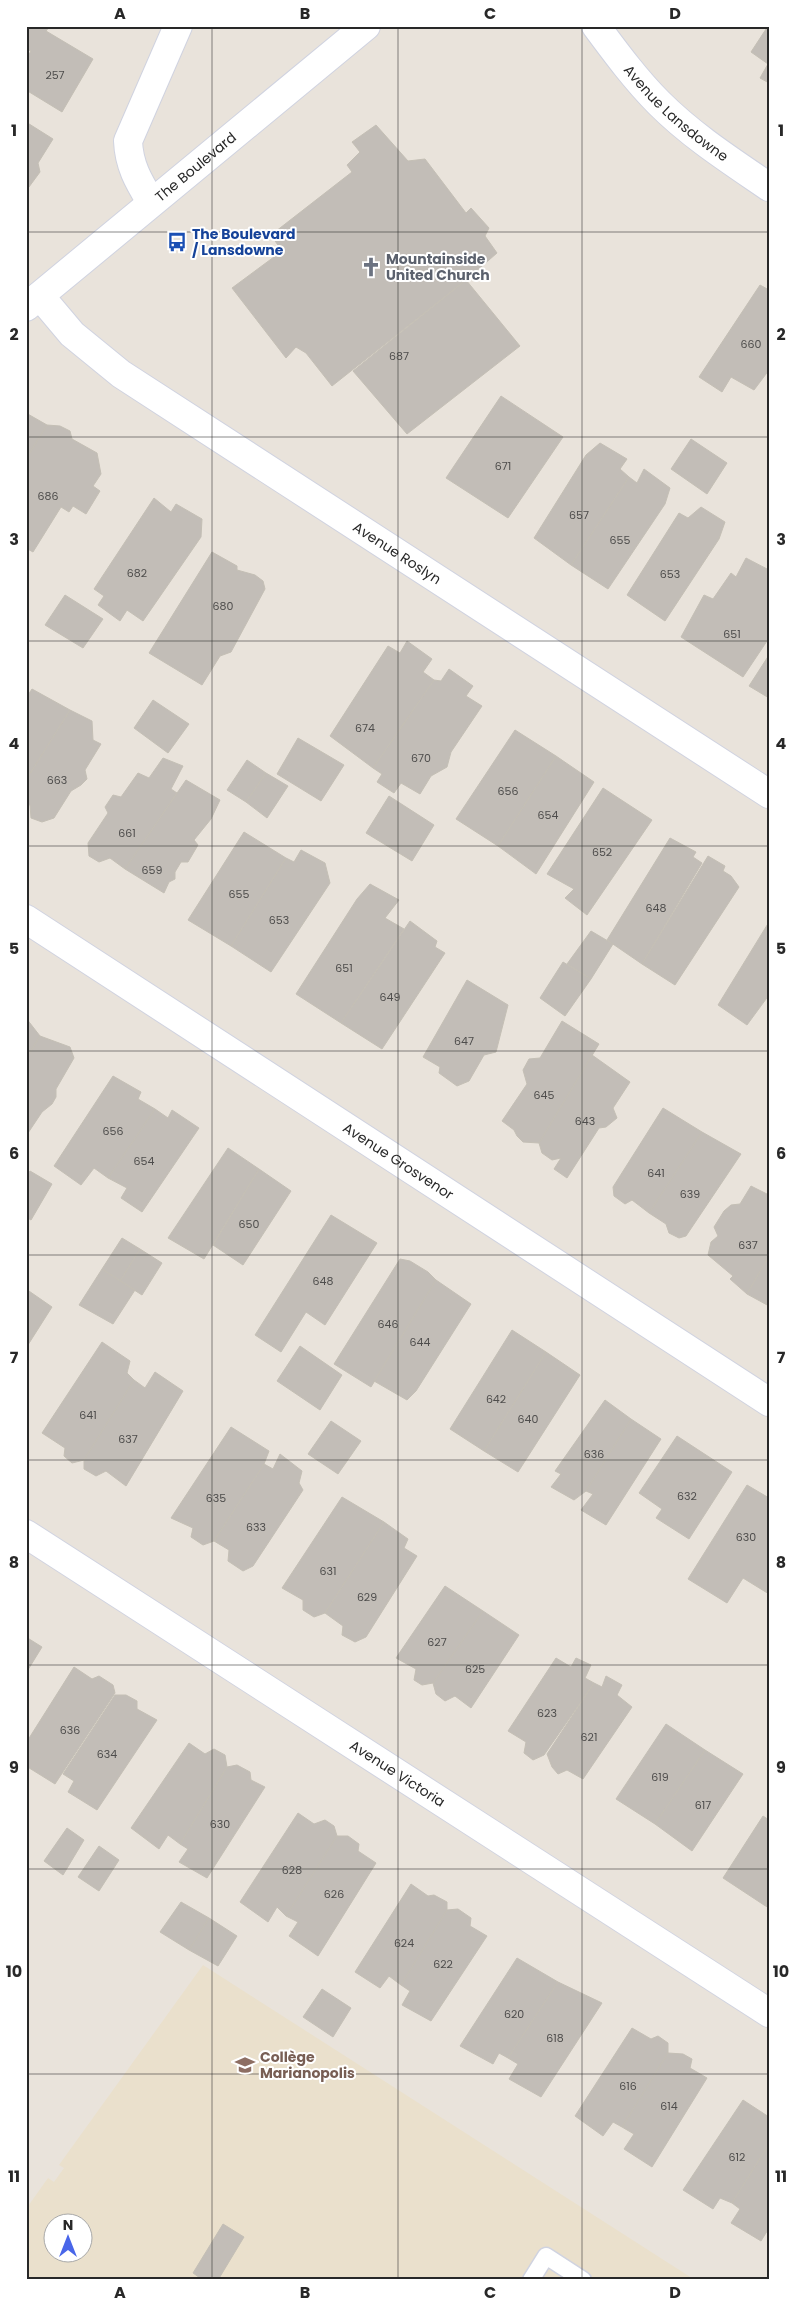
<svg xmlns="http://www.w3.org/2000/svg" width="795" height="2306" viewBox="0 0 795 2306" font-family="Poppins,sans-serif">
<style>
.education{fill:#eae0cc;fill-rule:evenodd}
.building{fill:#c2bdb7;stroke:#c4bfb5}
.lines{fill:none;stroke-linecap:round;stroke-linejoin:round}
.lane-casing{stroke:#d0d3e0;stroke-width:19}
.street-casing{stroke:#d0d3e0;stroke-width:30}
.secondary-casing{stroke:#d0d3e0;stroke-width:30}
.lane{stroke:#fff;stroke-width:16}
.street{stroke:#fff;stroke-width:28}
.secondary{stroke:#fff;stroke-width:28}
.grid{fill:none;stroke:#282828;stroke-width:1;stroke-opacity:0.55}
.labels{text-anchor:middle;dominant-baseline:central;stroke-width:4;stroke-linejoin:round;paint-order:stroke}
.number-label{font-size:11px;fill:#4e4d4c}
.street-label{font-size:14px;fill:#282828;stroke:#fff}
.transit-label{font-size:14px;font-weight:bold;fill:#164399;stroke:#fff;text-anchor:start}
.worship-label{font-size:14px;font-weight:bold;fill:#5b616d;stroke:#fff;text-anchor:start}
.education-label{font-size:14px;font-weight:bold;fill:#785e54;stroke:#fff;text-anchor:start}
.neatline{fill:none;stroke:#282828;stroke-width:2}
.grid-label{font-size:16px;text-anchor:middle;font-weight:bold;fill:#282828}
</style>
<rect width="100%" height="100%" fill="#e9e3db"/>
<path class="education" d="M203 1965 695 2280H26V2209L48 2178 54 2182 64 2168 59 2165ZM52 2224H82V2254H52Z"/>
<path class="building" d="M26 26H50L46 31 93 59 62 112 26 90V59L31 51 26 49Z
M768 26H769V83L760 78 768 64 751 52Z
M26 122 53 139 38 163 40 172 26 191Z
M376 125 408 161 425 159 466 213 471 208 489 228 485 236 497 253 466 280 332 386 306 353 296 347 286 358 232 288 282 251 271 235 352 172 347 165 360 152 352 142Z
M466 280 520 346 407 434 353 371Z
M760 285 769 290V370L754 390 731 377 722 392 699 377Z
M501 396 563 437 508 518 446 478Z
M26 413 47 425 26 459Z
M47 425 60 426 70 431 72 439 97 453 101 474 93 486 100 491 86 514 73 506 69 512 61 507 33 552 26 548V459Z
M691 439 727 463 707 494 671 469Z
M600 443 627 459 620 469 629 477 571 565 534 538 586 455Z
M644 469 670 488 665 504 608 589 571 565 629 477 637 483Z
M154 498 171 512 176 504 202 519 201 537 143 621 127 610 120 621 98 605 104 596 94 589Z
M701 507 725 522 719 539 665 621 627 595 679 513 688 518Z
M212 552 237 566V570L255 575 263 581 265 589 231 652 220 656 202 685 149 653Z
M746 558 769 570V638L743 677 681 637 704 595 713 599 731 573 736 577Z
M65 595 103 619 83 648 45 625Z
M407 641 432 659 423 672 434 680 373 768 330 736 388 646 400 653Z
M769 655V698L749 686Z
M449 669 473 686 466 696 482 706 451 752 447 767 431 776 420 794 401 783 394 793 377 782 382 774 373 768 434 680 441 681Z
M32 689 70 710 26 780V698Z
M153 700 189 724 168 753 134 728Z
M70 710 92 721 93 740 101 744 85 770 87 779 81 785 71 791 54 818 42 822 31 818 30 805 26 804V780Z
M515 730 556 756 498 846 456 819Z
M298 738 344 765 321 801 277 774Z
M556 756 594 782 536 874 498 846Z
M163 758 183 766 171 789 177 793 125 869 110 858 99 862 89 856 88 843 108 813 105 807 113 795 121 797 138 773 149 778Z
M247 760 266 773 246 802 227 790Z
M266 773 288 786 267 818 246 802Z
M186 780 220 800 211 819 194 840 198 845 188 862H181L175 872V879L169 882 164 893 125 869Z
M603 788 652 820 587 915 565 898 574 889 547 874Z
M389 796 434 825 412 861 366 833Z
M244 832 286 858 231 946 188 920Z
M670 838 696 852 693 857 702 863 642 964 607 940Z
M301 850 325 863 330 883 271 972 231 946 286 858 294 862Z
M708 856 725 866 723 871 731 876 739 887 675 985 642 964Z
M370 884 399 900 385 918 404 929 341 1023 296 994 357 899Z
M410 921 437 941 435 947 445 953 382 1049 341 1023Z
M769 922V995L747 1025 718 1005Z
M591 931 613 944 591 979 567 964Z
M563 962 591 979 565 1016 540 998Z
M467 980 508 1005 496 1052 484 1055 469 1081 457 1086 439 1073 440 1067 423 1057Z
M26 1018 40 1036 26 1059Z
M562 1021 599 1044 539 1143 523 1142 517 1136 514 1130 502 1121 527 1084 523 1070 529 1059 540 1058Z
M40 1036 70 1047 74 1058 56 1089V1097L52 1104 42 1112 28 1133 26 1059Z
M592 1055 630 1082 613 1108 617 1118 606 1127 599 1128 567 1178 554 1169 561 1158 552 1160 542 1153 539 1143Z
M113 1076 141 1092 138 1099 155 1109 108 1178 94 1168 81 1185 54 1166Z
M663 1108 702 1132 649 1213 632 1200 625 1204 614 1196 613 1187Z
M155 1109 168 1118 172 1110 199 1128 142 1212 121 1198 127 1188 108 1178Z
M702 1132 741 1154 686 1236 679 1238 669 1233 666 1224 649 1213Z
M228 1148 259 1169 204 1259 168 1238Z
M259 1169 291 1191 243 1265 213 1245Z
M30 1171 52 1184 31 1220 26 1217V1177Z
M751 1186 769 1195V1256L747 1294 730 1279 733 1276 708 1255 711 1242 718 1236 714 1227 724 1211 731 1205 740 1204Z
M331 1215 377 1243 325 1325 306 1312 281 1352 255 1335Z
M122 1238 140 1249 120 1281 102 1269Z
M140 1249 162 1263 142 1295 120 1281Z
M769 1256V1306L747 1294Z
M400 1259 410 1261 428 1272 436 1280 371 1387 334 1364Z
M102 1269 135 1290 113 1324 79 1305Z
M436 1280 471 1304 416 1391 407 1400 374 1381Z
M26 1289 52 1307 26 1348Z
M512 1330 546 1352 484 1451 450 1429Z
M102 1342 130 1361 127 1373 134 1380 84 1460 72 1463 64 1456 65 1448 42 1433Z
M300 1346 342 1375 320 1410 277 1381Z
M546 1352 580 1375 518 1472 484 1451Z
M155 1372 183 1391 126 1486 106 1471 96 1476 84 1469V1460L134 1380 145 1388Z
M605 1400 631 1419 586 1491 574 1500 551 1487 561 1474 555 1471Z
M631 1419 661 1439 606 1525 581 1510 593 1494 586 1491Z
M331 1421 361 1441 338 1474 308 1454Z
M231 1427 269 1451 264 1464 214 1541 203 1545 191 1537 193 1528 171 1518Z
M677 1436 732 1472 689 1539 656 1518 662 1509 639 1493Z
M280 1454 302 1471 299 1483 303 1490 253 1566 243 1571 228 1561 229 1550 214 1541 264 1464 273 1469Z
M747 1485 769 1498V1594L743 1578 727 1603 688 1579Z
M342 1497 384 1522 325 1613 314 1617 303 1610V1600L282 1588Z
M384 1522 408 1539 404 1548 417 1556 366 1637 355 1642 342 1635 343 1626 325 1613Z
M445 1586 483 1611 433 1683 422 1685 414 1680 416 1669 396 1658Z
M483 1611 519 1635 471 1708 455 1696 445 1701 436 1694 433 1683Z
M26 1637 42 1647 26 1673Z
M556 1658 571 1667 576 1658 591 1665 585 1678 594 1683 544 1755 533 1760 524 1753 526 1742 508 1731Z
M74 1667 92 1679 99 1676 113 1685 115 1693 55 1784 26 1766V1743Z
M606 1676 622 1685 617 1695 632 1707 583 1779 567 1770 558 1774 552 1767 547 1754 594 1683 602 1687Z
M115 1695H126L137 1701V1709L157 1720 97 1810 68 1792 74 1781 63 1774Z
M666 1724 705 1750 655 1824 616 1799Z
M189 1743 205 1754 214 1749 225 1755 227 1767 180 1844 168 1835 159 1849 131 1828Z
M705 1750 743 1774 692 1851 655 1824Z
M237 1765 250 1772 251 1780 265 1787 207 1878 179 1862 188 1849 180 1844 227 1767Z
M298 1813 314 1824 325 1820 334 1826 337 1836 286 1916 277 1907 268 1922 240 1902Z
M763 1816 769 1820V1898L764 1905 723 1878Z
M67 1828 84 1840 63 1875 44 1861Z
M337 1836H348L359 1844 358 1851 376 1863 318 1956 289 1936 298 1922 286 1916Z
M99 1846 119 1860 99 1891 78 1877Z
M411 1884 428 1896 434 1895 447 1902V1910L401 1985 389 1976 380 1988 355 1972Z
M769 1898V1908L764 1905Z
M181 1902 209 1918 189 1950 160 1932Z
M458 1909 471 1918 470 1926 487 1936 431 2021 402 2005 410 1991 401 1985 447 1910Z
M209 1918 237 1936 218 1966 189 1950Z
M517 1958 558 1982 508 2058 499 2053 493 2064 460 2046Z
M558 1982 602 2003 541 2097 509 2079 518 2064 508 2058Z
M322 1989 351 2008 333 2037 303 2017Z
M632 2028 651 2039 658 2036 668 2043V2053L622 2127 613 2122 603 2136 575 2116Z
M668 2053 683 2054 692 2059 690 2068 707 2078 652 2167 624 2149 634 2134 622 2127Z
M743 2100 769 2117V2144L732 2203 720 2198 713 2209 683 2190Z
M769 2144V2228L761 2241 731 2223 740 2209 732 2203Z
M223 2224 244 2237 218 2280H203L193 2273Z"/>
<g class="lines">
<defs>
<path id="lane" d="M531 2280 546 2256 583 2280"/>
<g id="street">
<path id="s1" d="M596 26C616 53 636 80 659 103 692 136 731 161 769 187"/>
<path d="M151 202C139 182 129 166 128 141L178 26"/>
<path id="s2" d="M40 296 72 334 121 374 769 794"/>
<path id="s3" d="M26 919 769 1402"/>
</g>
<g id="secondary">
<path id="s4" d="M26 307 366 26"/>
<path id="s5" d="M26 1534 769 2013"/>
</g>
</defs>
<use href="#lane" class="lane-casing"/>
<use href="#street" class="street-casing"/>
<use href="#secondary" class="secondary-casing"/>
<use href="#lane" class="lane"/>
<use href="#street" class="street"/>
<use href="#secondary" class="secondary"/>
</g>
<path class="grid" d="M212 26V2280M398 26V2280M582 26V2280M26 232H769M26 437H769M26 641H769M26 846H769M26 1051H769M26 1255H769M26 1460H769M26 1665H769M26 1869H769M26 2074H769"/>
<defs>
<symbol id="bus-bare" viewBox="-9 -9 18 18"><path d="M-5-6H5V4H4V6H2V4H-2V6H-4V4H-5ZM-3.5-4V0h7V-4ZM-3.5 1.2v1.5H-2V1.2ZM2 1.2v1.5H3.5V1.2Z" fill="#1a4fb4" stroke="#fff" stroke-width="2.5" paint-order="stroke"/></symbol>
<symbol id="church-bare" viewBox="-9 -9 18 18"><path d="M-1.2-6h2.4v3.5h3.3v2.4h-3.3V6h-2.4V-.1h-3.3v-2.4h3.3Z" fill="#6b7280" stroke="#fff" stroke-width="2.5" paint-order="stroke"/></symbol>
<symbol id="university-bare" viewBox="-9 -9 18 18"><path d="M0-5L7-2L0 1L-7-2ZM-4 1L0 2.5L4 1V4Q0 6-4 4Z" fill="#8d6e63" stroke="#fff" stroke-width="2.5" paint-order="stroke"/></symbol>
</defs>
<g fill-rule="evenodd">
<use href="#bus-bare" x="163" y="228" width="28" height="28"/>
<use href="#church-bare" x="357" y="253" width="28" height="28"/>
<use href="#university-bare" x="231" y="2051" width="28" height="28"/>
</g>
<g class="labels">
<g class="number-label">
<text x="55" y="75">257</text>
<text x="751" y="344">660</text>
<text x="399" y="356">687</text>
<text x="503" y="466">671</text>
<text x="48" y="496">686</text>
<text x="579" y="515">657</text>
<text x="620" y="540">655</text>
<text x="137" y="573">682</text>
<text x="670" y="574">653</text>
<text x="223" y="606">680</text>
<text x="732" y="634">651</text>
<text x="365" y="728">674</text>
<text x="421" y="758">670</text>
<text x="57" y="780">663</text>
<text x="508" y="791">656</text>
<text x="548" y="815">654</text>
<text x="127" y="833">661</text>
<text x="602" y="852">652</text>
<text x="152" y="870">659</text>
<text x="239" y="894">655</text>
<text x="656" y="908">648</text>
<text x="279" y="920">653</text>
<text x="344" y="968">651</text>
<text x="390" y="997">649</text>
<text x="464" y="1041">647</text>
<text x="544" y="1095">645</text>
<text x="585" y="1121">643</text>
<text x="113" y="1131">656</text>
<text x="144" y="1161">654</text>
<text x="656" y="1173">641</text>
<text x="690" y="1194">639</text>
<text x="249" y="1224">650</text>
<text x="748" y="1245">637</text>
<text x="323" y="1281">648</text>
<text x="388" y="1324">646</text>
<text x="420" y="1342">644</text>
<text x="496" y="1399">642</text>
<text x="88" y="1415">641</text>
<text x="528" y="1419">640</text>
<text x="128" y="1439">637</text>
<text x="594" y="1454">636</text>
<text x="687" y="1496">632</text>
<text x="216" y="1498">635</text>
<text x="256" y="1527">633</text>
<text x="746" y="1537">630</text>
<text x="328" y="1571">631</text>
<text x="367" y="1597">629</text>
<text x="437" y="1642">627</text>
<text x="475" y="1669">625</text>
<text x="547" y="1713">623</text>
<text x="70" y="1730">636</text>
<text x="589" y="1737">621</text>
<text x="107" y="1754">634</text>
<text x="660" y="1777">619</text>
<text x="703" y="1805">617</text>
<text x="220" y="1824">630</text>
<text x="292" y="1870">628</text>
<text x="334" y="1894">626</text>
<text x="404" y="1943">624</text>
<text x="443" y="1964">622</text>
<text x="514" y="2014">620</text>
<text x="555" y="2038">618</text>
<text x="628" y="2086">616</text>
<text x="669" y="2106">614</text>
<text x="737" y="2157">612</text>
</g>
<g class="street-label">
<text stroke="none"><textPath href="#s1" startOffset="119">Avenue Lansdowne</textPath></text>
<text stroke="none"><textPath href="#s4" startOffset="220">The Boulevard</textPath></text>
<text stroke="none"><textPath href="#s2" startOffset="442">Avenue Roslyn</textPath></text>
<text stroke="none"><textPath href="#s3" startOffset="444">Avenue Grosvenor</textPath></text>
<text stroke="none"><textPath href="#s5" startOffset="442">Avenue Victoria</textPath></text>
</g>
<g class="transit-label">
<text x="192" y="234">The Boulevard<tspan x="192" dy="16">/ Lansdowne</tspan></text>
</g>
<g class="worship-label">
<text x="386" y="259">Mountainside<tspan x="386" dy="16">United Church</tspan></text>
</g>
<g class="education-label">
<text x="260" y="2057">Collège<tspan x="260" dy="16">Marianopolis</tspan></text>
</g>
</g>
<rect width="795" height="2306" fill="none" stroke="#ffffff" stroke-width="55"/>
<g transform="translate(68 2238)"><circle r="24" fill="#ffffff" stroke="#a9a9a9"/>
<path d="M0-4L9 19L0 12L-9 19Z" fill="#4966e9"/>
<text y="-8" font-size="14" font-weight="bold" text-anchor="middle" fill="#282828">N</text>
</g>
<rect x="28" y="28" width="740" height="2250" class="neatline"/>
<g class="grid-label">
<text x="120" y="19">A</text>
<text x="305" y="19">B</text>
<text x="490" y="19">C</text>
<text x="675" y="19">D</text>
<text x="14" y="136">1</text>
<text x="781" y="136">1</text>
<text x="14" y="340">2</text>
<text x="781" y="340">2</text>
<text x="14" y="545">3</text>
<text x="781" y="545">3</text>
<text x="14" y="749">4</text>
<text x="781" y="749">4</text>
<text x="14" y="954">5</text>
<text x="781" y="954">5</text>
<text x="14" y="1159">6</text>
<text x="781" y="1159">6</text>
<text x="14" y="1363">7</text>
<text x="781" y="1363">7</text>
<text x="14" y="1568">8</text>
<text x="781" y="1568">8</text>
<text x="14" y="1773">9</text>
<text x="781" y="1773">9</text>
<text x="14" y="1977">10</text>
<text x="781" y="1977">10</text>
<text x="14" y="2182">11</text>
<text x="781" y="2182">11</text>
<text x="120" y="2298">A</text>
<text x="305" y="2298">B</text>
<text x="490" y="2298">C</text>
<text x="675" y="2298">D</text>
</g>
</svg>
